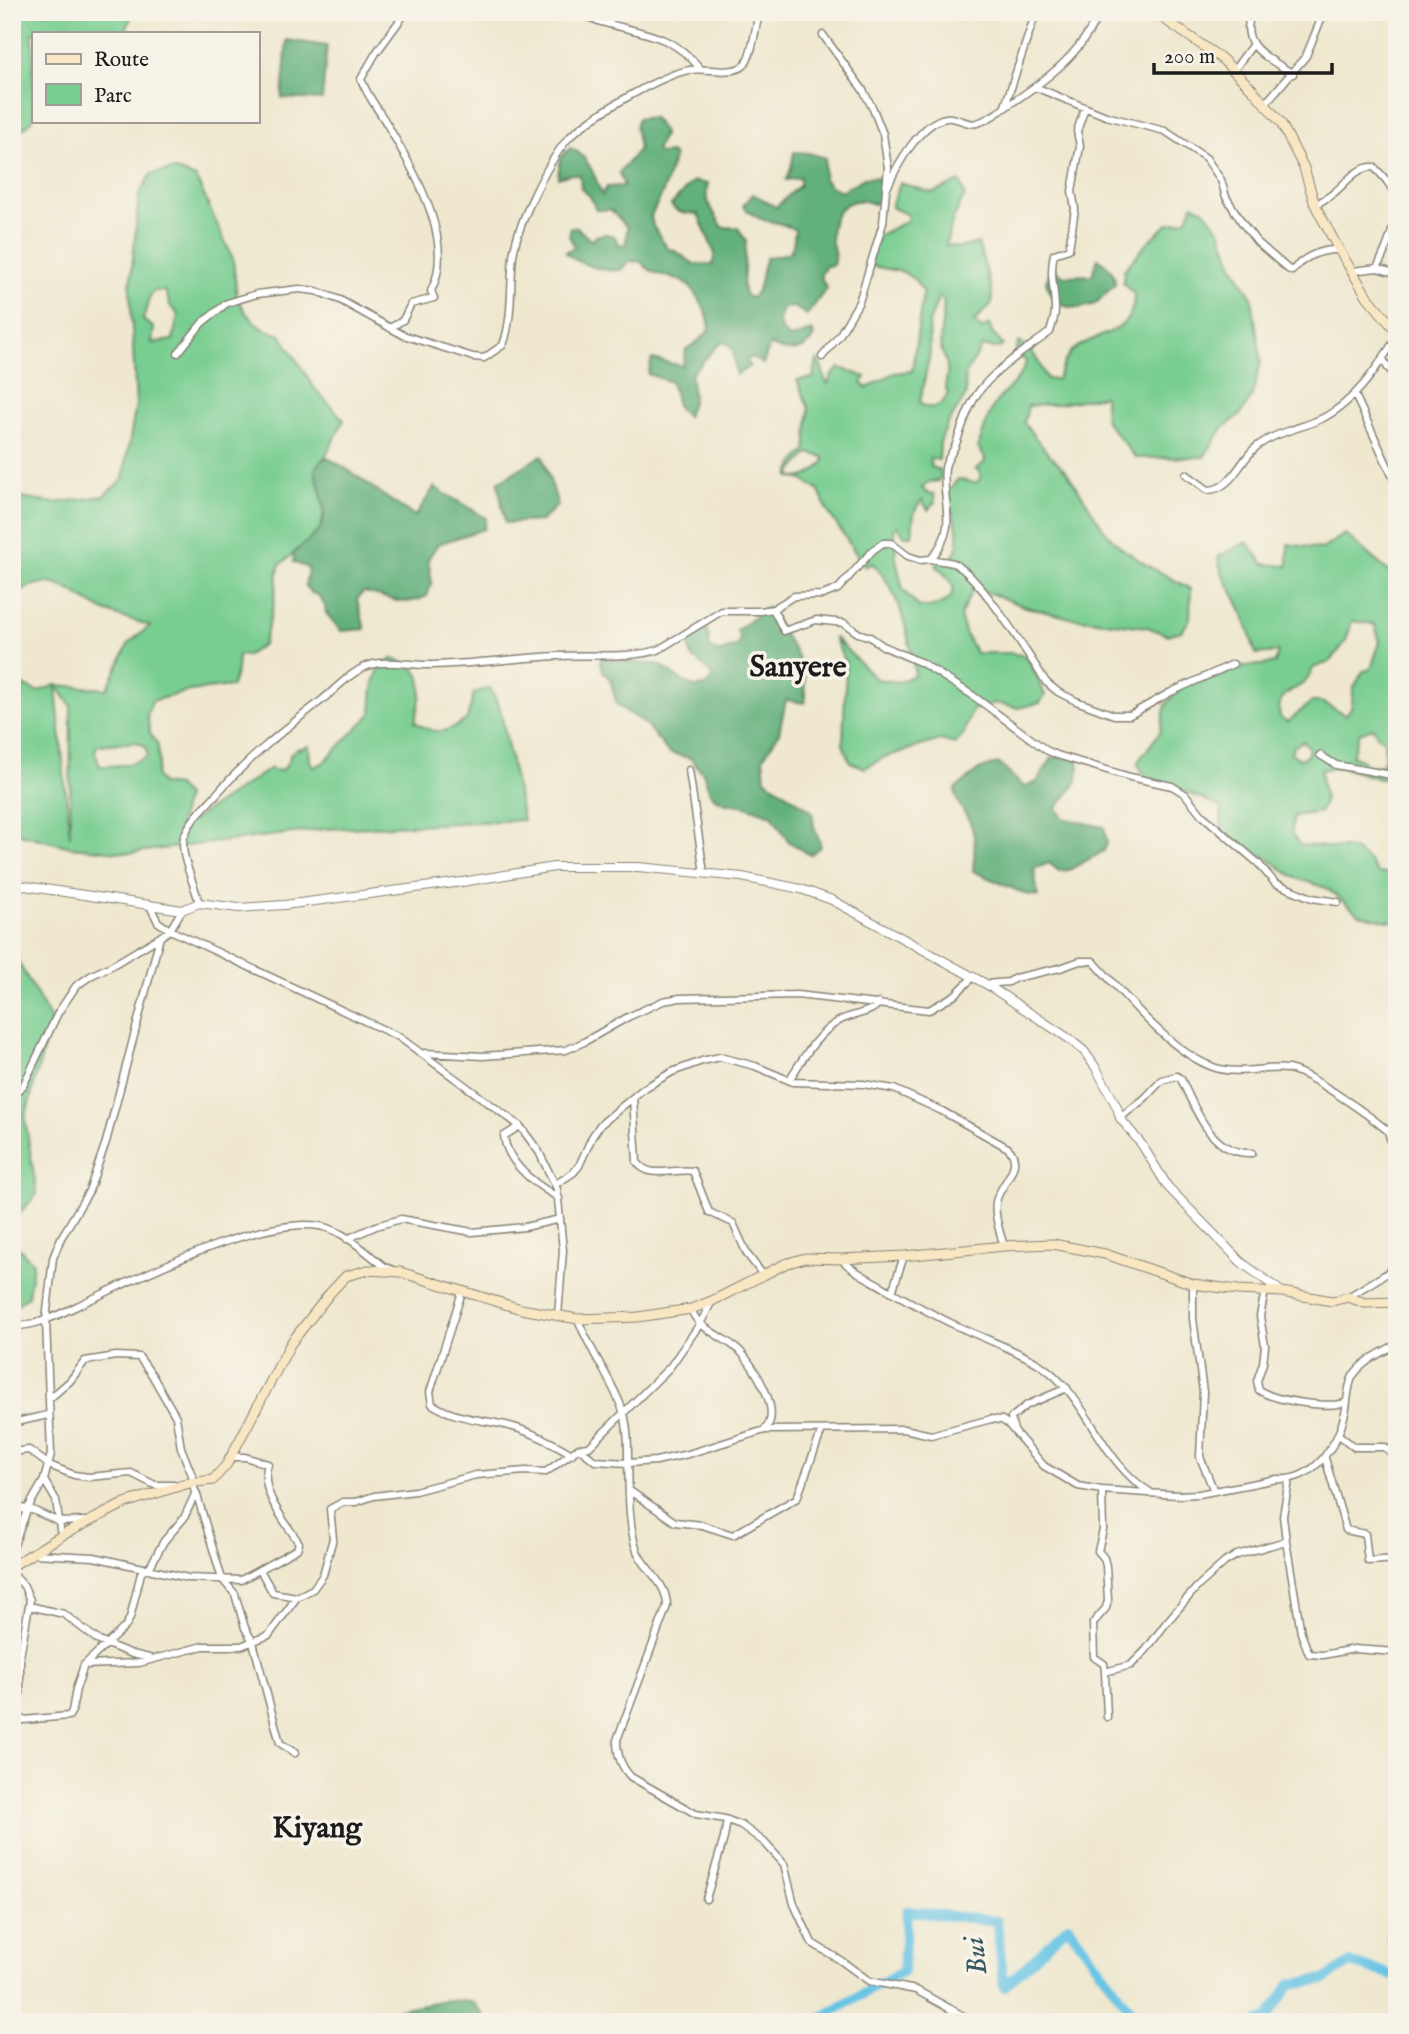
<svg xmlns="http://www.w3.org/2000/svg" width="1409" height="2034" viewBox="0 0 1409 2034" font-family="'IM FELL English',serif">
<style>
.green{fill:#78cd90;stroke:#4a7456;stroke-width:2;fill-rule:evenodd}
.forest{fill:#62b07a;stroke:#3f664b;stroke-width:2}
.lines{fill:none;stroke-linecap:round;stroke-linejoin:round}
.river{stroke:#67c4e5;stroke-width:10}
.minor-casing{stroke:#868276;stroke-width:9}
.tertiary-casing{stroke:#868276;stroke-width:10}
.secondary-casing{stroke:#868276;stroke-width:11}
.minor{stroke:#fff;stroke-width:6}
.tertiary{stroke:#fff;stroke-width:8}
.secondary{stroke:#f9e7c3;stroke-width:9}
.labels{text-anchor:middle;dominant-baseline:central;stroke-width:7;stroke-linejoin:round;paint-order:stroke}
.water-label{font-size:28px;font-style:italic;fill:#365762;stroke:#f7f3e8}
.quarter-label{font-size:30px;font-weight:bold;fill:#1c1c1c;stroke:#f7f3e8}
</style>
<rect width="100%" height="100%" fill="#f7f3e8"/>
<filter id="ink" filterUnits="userSpaceOnUse"><feTurbulence type="fractalNoise" baseFrequency=".0143" numOctaves="2"/><feDisplacementMap in="SourceGraphic" scale="14" xChannelSelector="R" yChannelSelector="G"/><feConvolveMatrix kernelMatrix="1 2 1 2 8 2 1 2 1" color-interpolation-filters="sRGB"/></filter>
<filter id="wash" filterUnits="userSpaceOnUse"><feTurbulence type="fractalNoise" baseFrequency=".00686" numOctaves="4" result="noise"/><feDisplacementMap in="SourceGraphic" scale="28" xChannelSelector="R" yChannelSelector="G"/><feGaussianBlur stdDeviation="1.57" result="paint"/><feColorMatrix in="noise" values="0 0 0 0 0 0 0 0 0 0 0 0 0 0 0 0 0 1.4 0 .05"/><feComposite in="paint" operator="in"/></filter>
<g filter="url(#wash)">
<rect width="100%" height="100%" fill="#efe8cf"/>
<path class="green" d="M12 12H133L125 33H33V119L26 127 12 132Z
M174 170 196 178 233 259 237 298 246 313 261 328 281 335 315 389 344 420 325 457 315 469C319 490 329 510 319 531L279 566 273 608 263 645 246 656 238 655 237 670 232 686 190 691 152 701 147 715 150 733 158 745 159 762 156 775 161 784 177 786 186 796 178 830 271 768C284 777 288 763 291 753L297 749 309 746 310 761 314 767 323 763 371 714 373 686 380 666 392 659C431 667 422 691 415 722 436 736 447 733 467 719L474 693 490 688 500 708 523 820 326 829 129 853 71 847 12 832V673L18 682 37 692 56 685 107 689 129 643 150 626C135 620 117 617 103 610 66 591 54 568 12 596V497L55 503 103 496 123 479 136 405 130 289 139 195 151 174ZM154 291H165L171 307 178 314 173 340 152 343 154 328 143 320 150 296ZM57 686 71 706 70 837 56 687ZM137 742 145 746 148 756C133 765 118 766 100 766L95 752 97 745Z
M960 181 965 195 953 219 946 245 960 248 978 243 992 291V303L974 322 982 329 990 324 992 333 1003 345 1000 348 982 347 965 375 966 395 947 425 940 442 939 460 930 458 931 467 940 470 941 476 939 481 929 482 922 488 927 493 934 494 935 502 928 510 922 500C911 511 914 521 912 536H905L897 526 894 529 896 559 903 590 919 607C930 609 959 602 952 584 950 578 941 571 936 566L942 558 949 560C969 541 951 516 947 493L958 479 975 483 980 479V471L976 469 984 463 985 458 978 447C983 433 987 417 994 405 1003 392 1024 377 1026 361L1015 353 1019 342C1037 353 1037 361 1047 379L1056 380C1063 371 1063 359 1072 351 1096 331 1135 336 1134 294L1123 283 1124 270 1149 241 1168 224 1186 220 1193 204 1204 210 1220 230 1233 265 1252 298 1261 361 1252 396 1240 415 1223 428 1204 457 1136 458 1105 420 1104 396 1059 404 1028 406 1024 423 1047 452 1067 472 1105 531 1119 546 1145 564 1191 589 1190 619 1182 631 1168 635 1147 627 1071 618 1026 607 974 587 960 616 966 635 976 653H1009L1027 656 1045 695 1040 703 1018 708 995 703 972 710 963 736 955 744 940 740 885 757 865 768 850 762 843 744 846 665 834 637 876 679 899 682 915 675C909 637 901 591 872 563L865 567 827 510 819 491 803 480 789 477C790 469 799 455 806 452L809 409 797 380 813 378 817 360C825 367 821 377 828 384L832 375 840 368 866 377 862 383 867 388 894 373 912 371 923 292 915 280 903 272 866 265 879 235 907 221 908 215 891 207 900 183 933 193ZM939 296 943 299C946 316 938 331 941 349 941 354 944 354 945 359 949 369 947 377 945 387L948 393C943 406 930 413 920 402L930 353 929 323ZM809 453 824 457V462C816 471 804 482 792 476V471Z
M1345 534 1397 579V775L1380 779 1340 767 1320 770 1325 800 1320 812 1294 816 1291 833 1300 845 1352 849 1369 861 1377 873 1397 874V921H1388L1359 914 1326 888 1294 877 1267 858 1222 832 1221 807 1170 785 1147 779 1137 763 1160 732 1166 704 1185 683 1209 679 1237 668 1275 663 1278 652 1256 654C1251 639 1247 621 1240 607 1231 585 1222 582 1218 557L1247 542 1264 564 1288 566V544L1322 549ZM1352 621 1374 624 1380 641 1371 669 1363 671 1353 689 1352 706 1346 715 1321 702H1311L1288 722 1280 717C1276 694 1288 694 1304 683 1308 680 1311 673 1313 668L1330 662 1346 641ZM1373 728 1378 736 1384 740 1385 756 1382 765 1365 767 1363 761 1352 756 1359 733ZM1303 741 1309 747 1307 756 1300 759 1291 753 1293 747Z
M12 951 51 1020 25 1119 37 1194 12 1222Z
M12 1241 33 1263 28 1296 12 1309Z"/>
<path class="forest" d="M287 40 327 46 322 100 282 98Z
M638 118H653L664 133 656 150 660 154 671 153 674 157 663 192 651 216 653 226 668 249 674 250 694 264 713 265 715 254 698 214C686 212 680 216 671 205L693 181 708 184C702 201 715 212 722 227L738 228 746 241 743 286 746 296 752 298C765 282 758 275 766 258L789 253 793 246 795 230C776 218 763 227 743 206L753 194 776 207 800 185V178L786 180 791 168 794 152 809 153 825 158 824 179 830 186 841 191 864 178 879 177 881 199 874 204C847 192 827 215 832 243 834 252 836 255 833 265L826 266 820 276 827 288 807 315 794 307 782 308C777 321 778 330 790 338L812 331 814 335C806 355 785 353 770 345L763 364 751 357 746 361 750 366 736 375 733 351 729 344 721 342 691 374 693 399 687 416 678 409 671 382 648 374 652 359 683 366 686 349C692 346 707 335 709 329 712 319 694 287 685 283 669 274 655 278 641 262L629 261 621 270C604 272 577 264 565 252L575 247 569 236 571 227H577L589 239 594 240 596 236 606 234 614 236 620 245 626 244 627 227 611 210H596L590 196 581 189 580 175 570 174 558 178 560 158 570 148C588 154 596 179 602 195L607 187 624 186 619 173 639 149 635 126Z
M1098 258C1107 265 1115 271 1115 284L1095 304 1080 308 1068 307 1054 301 1046 282 1049 274 1056 271 1065 276 1092 275Z
M542 455 558 505 541 521 505 523 498 482Z
M325 457C358 472 384 500 416 516L434 487 486 518 484 529 438 544 428 559 432 583 427 596C400 609 389 596 363 592L357 599 365 629 341 631 326 613 325 606 318 595 311 593 305 586 308 568 293 562 294 553C301 545 313 539 319 530 331 514 319 487 315 469Z
M767 607 798 657 805 674V703L786 700 779 733 763 758 765 779 812 811 814 826 821 846 810 855 788 841 772 815 746 806 726 803 715 798 710 793 703 773 690 758 669 753 646 725 617 705 610 679 603 671 600 659 661 665 676 677 694 687 705 686 713 678 708 670 692 657 687 639 707 629 710 647 719 653 738 645 740 639 737 630Z
M1069 755 1078 759C1082 786 1070 788 1057 808L1063 818 1104 827 1107 842 1104 851 1069 870 1059 871 1049 863 1034 869 1038 896 1025 894 973 871C974 855 977 840 971 825 965 809 957 808 955 789L979 770 998 763 1024 787 1037 782 1052 758Z
M445 2000 473 2002 484 2016 480 2022H367L394 2010Z"/>
<g class="lines">
<path class="river" d="M1397 1941 1391 1939 1397 1950
M814 2022 903 1971 907 1911 997 1921 1004 1987 1068 1926 1139 2022
M1258 2022 1267 2019 1290 1984 1325 1979 1350 1963 1397 1976"/>
</g>
</g>
<g filter="url(#ink)">
<g class="lines">
<defs>
<path id="minor" d="M576 12C622 35 664 24 700 68H698
M1252 12C1237 46 1269 58 1293 74
M1234 70 1253 44
M1035 87 1106 116 1165 131 1206 158 1221 180 1226 197 1243 224 1257 242 1288 269 1292 271C1303 257 1321 249 1339 250
M1265 104 1306 56 1324 12
M1005 106 1036 12
M888 186C897 165 921 122 946 118 956 116 968 126 977 123 989 120 1000 111 1010 104 1046 80 1082 54 1099 12
M1315 205C1322 201 1329 197 1335 192 1348 181 1356 167 1374 167 1379 172 1385 178 1389 184 1405 207 1388 246 1377 268
M1352 271 1377 268 1397 274
M390 328 403 320 411 304 434 298 431 291C457 241 413 170 388 126 379 110 367 96 361 79L376 53 406 12
M178 353 202 323 227 303 257 294 299 289 316 291 340 300 403 335 473 357 484 358 503 345C513 319 510 283 513 256 517 225 547 164 566 141 585 119 662 74 690 70 706 67 728 75 742 67 752 61 756 25 759 12
M822 357 839 336 859 302 883 223 888 168 883 134 873 109 863 90 823 35
M1383 359 1388 368 1397 377
M1355 395 1397 486
M1186 474 1208 490C1231 490 1240 461 1255 448 1275 431 1302 429 1325 417 1358 399 1377 367 1397 337
M931 559C938 561 946 561 953 563 979 574 1029 656 1046 682L1058 692 1076 701 1114 715H1130L1171 692 1233 664
M773 609 784 631 816 620 844 623 858 633 870 637 883 646 922 663 972 695 1046 750 1057 755 1130 777 1172 786 1185 794 1202 815 1258 863 1275 883 1312 898 1338 902
M1320 755 1336 765 1397 776
M689 770 704 873
M199 903C195 884 179 855 184 837 189 822 201 811 212 799 246 760 281 732 322 700 337 688 354 668 374 664 393 660 412 666 432 665 474 664 516 658 558 656 592 654 626 659 658 650L722 611H760L773 609 794 596 823 595 838 589 873 550 883 543H891L908 556 920 560 931 559C960 525 941 505 945 468 946 460 953 452 956 444 962 427 969 404 980 390 998 367 1026 350 1050 332 1052 325 1055 318 1055 310 1055 289 1049 275 1054 254L1069 249 1075 209 1072 191 1080 146 1077 131 1085 108
M150 906 158 922 170 930 399 1037 520 1126 539 1152 557 1189 563 1250 558 1316
M986 984 1009 982 1015 978 1060 968 1080 961H1093C1125 995 1169 1051 1213 1067 1239 1076 1263 1066 1288 1069 1309 1072 1370 1116 1388 1131
M425 1053 483 1056 566 1050 584 1042 628 1017 663 1001 680 998 797 995 929 1010 955 995 973 977
M789 1080C803 1059 816 1034 839 1021 852 1013 869 1015 879 1003
M12 1095 23 1086 58 1013 76 986 92 975 111 966 160 937
M633 1098 637 1162C649 1180 674 1168 693 1171L709 1212 733 1223 747 1254 763 1275
M1120 1118 1145 1098 1162 1080 1177 1076 1181 1079C1196 1110 1211 1155 1252 1153
M1397 1124 1393 1130 1388 1131 1397 1164
M520 1126 504 1136C507 1164 536 1185 559 1198
M556 1184 573 1173 579 1166 592 1137 600 1125 643 1089 672 1072 702 1061 720 1057 755 1066 793 1082 863 1084 894 1089 942 1111 1008 1148C1026 1166 999 1184 996 1202 994 1216 1000 1233 1004 1246
M347 1239 376 1226 401 1219 472 1232 525 1227 560 1219
M841 1259C853 1272 870 1279 885 1288 912 1303 938 1318 966 1330 990 1341 1016 1350 1039 1364 1089 1396 1099 1461 1150 1492
M1193 1284V1319L1203 1392 1200 1457 1214 1491
M1265 1291 1260 1316 1265 1346 1263 1363 1257 1381 1259 1390C1274 1401 1331 1409 1347 1402
M462 1292 430 1392 432 1404C454 1418 476 1419 501 1424 526 1429 550 1441 572 1454
M892 1292 904 1256
M1348 1297 1386 1274 1397 1263
M691 1309C698 1330 724 1336 740 1351 754 1366 783 1412 765 1429
M578 1319C590 1352 612 1379 623 1411 628 1426 628 1444 628 1460 629 1488 628 1518 635 1545 641 1569 667 1580 667 1606L617 1740C617 1755 621 1767 631 1777L696 1814 725 1819 741 1825 764 1842 784 1864 794 1904 812 1943 840 1960 869 1981 916 1990 974 2022
M12 1326C40 1327 67 1310 92 1299 143 1275 281 1206 333 1230 352 1238 369 1255 385 1267L391 1269
M12 1423 48 1415
M1014 1430 1011 1418 1027 1405 1067 1388
M1339 1435 1354 1447H1385L1397 1459
M579 1448 595 1461 628 1463 656 1461 688 1454 765 1430 904 1429 931 1435 991 1419 1002 1420 1008 1424 1044 1466 1078 1486 1102 1490 1178 1495 1199 1494 1277 1479C1314 1482 1338 1445 1345 1413 1348 1402 1347 1386 1353 1376 1362 1361 1383 1352 1397 1344
M12 1452 29 1450 49 1465 74 1475 89 1477 131 1473 155 1485H174
M1325 1458 1346 1530 1365 1534 1368 1561 1397 1559
M44 1480 56 1500 61 1536
M1102 1490 1103 1530 1098 1551 1104 1558 1106 1566 1108 1600 1106 1608 1093 1623 1094 1657 1104 1664 1105 1672
M630 1491 675 1522 702 1525 733 1535 797 1498 822 1430
M196 1492 222 1579 235 1594 245 1628 253 1642 280 1743 295 1753
M12 1500 23 1509 28 1508 59 1522 85 1521
M1286 1541 1301 1633 1309 1654 1323 1655 1354 1649 1397 1652
M12 1550 28 1508 44 1480 51 1454 46 1320 53 1258 61 1238 89 1191 106 1142 160 937 170 930 182 910
M33 1554 94 1557 188 1578 241 1580 297 1549 299 1543C285 1521 258 1491 268 1464L245 1457H229
M260 1570 273 1593 297 1597
M12 1573 24 1586 30 1600 20 1656V1693L12 1712
M29 1606 64 1614 99 1641 132 1654 149 1658
M84 1665 139 1663 203 1646H241L269 1635 297 1597 313 1589 323 1575 333 1538 330 1509 343 1502H356L374 1496 415 1491 476 1475 526 1471 546 1472 579 1448 589 1447 670 1367 700 1324 712 1301
M1107 1717 1105 1672 1131 1665 1146 1650 1166 1623 1197 1587 1225 1562 1237 1555 1286 1541 1283 1516 1289 1480
M12 1721 69 1716 72 1711 76 1689 84 1665 125 1627 130 1618 141 1573 151 1565 164 1541 184 1518 195 1494 192 1475 181 1448 176 1417 152 1375 139 1357 116 1356 85 1361 70 1381 49 1399
M706 1899 724 1838 727 1820"/>
<path id="tertiary" d="M12 884 182 910 199 903 239 908 284 905 462 882 554 867H638L742 877 801 889 832 900 986 984 1068 1038 1084 1051 1096 1068 1117 1107 1120 1118 1142 1145 1168 1187 1241 1262 1282 1292"/>
<path id="secondary" d="M1154 12 1222 59 1253 90 1281 123 1304 168 1315 205 1339 250 1367 296 1397 332
M12 1566 61 1536 125 1503 189 1483 213 1480 227 1464 291 1343 330 1293 346 1276 368 1270 400 1272 521 1309 578 1319 638 1317 691 1309 712 1301 785 1264 805 1258 841 1259 904 1256 1004 1246 1053 1244 1105 1254 1193 1284 1238 1290 1282 1292 1332 1301 1348 1297 1365 1303 1397 1302"/>
</defs>
<use href="#minor" class="minor-casing"/>
<use href="#tertiary" class="tertiary-casing"/>
<use href="#secondary" class="secondary-casing"/>
<use href="#minor" class="minor"/>
<use href="#tertiary" class="tertiary"/>
<use href="#secondary" class="secondary"/>
</g>
</g>
<g class="labels">
<g class="water-label">
<text transform="translate(977 1956) rotate(-97)">Bui</text>
</g>
<g class="quarter-label">
<text x="798" y="668">Sanyere</text>
<text x="317" y="1829">Kiyang</text>
</g>
</g>
<rect width="1409" height="2034" fill="none" stroke="#f7f3e8" stroke-width="42"/>
<rect x="32" y="32" width="228" height="91" fill="#f7f3e8" stroke="#9f9d96" stroke-width="2"/>
<rect x="46" y="54" width="35" height="10" fill="#f9e7c3" stroke="#9f9d96" stroke-width="2"/>
<text x="94" y="66" font-size="21" fill="#1c1c1c">Route</text>
<rect x="46" y="84" width="35" height="21" fill="#78cd90" stroke="#9f9d96" stroke-width="2"/>
<text x="94" y="102" font-size="21" fill="#1c1c1c">Parc</text>
<path d="M1154 63v10h178v-10" fill="none" stroke="#1c1c1c" stroke-width="3.5"/>
<text x="1164" y="63" font-size="21" fill="#1c1c1c" stroke="#f7f3e8" stroke-width="5" paint-order="stroke">200 m</text>
</svg>
